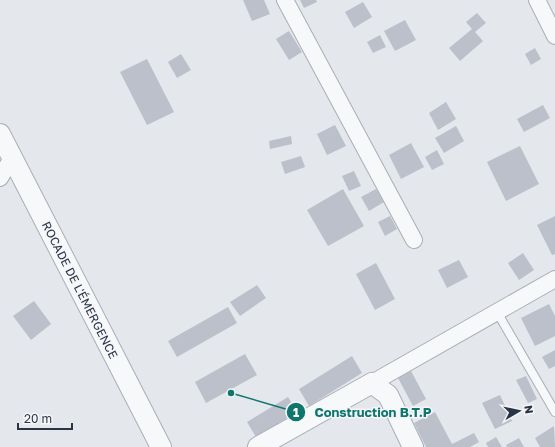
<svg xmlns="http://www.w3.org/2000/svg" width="555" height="447" viewBox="0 0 555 447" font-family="'Golos Text',sans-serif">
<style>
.building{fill:#bbc0ca}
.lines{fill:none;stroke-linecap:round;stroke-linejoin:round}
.service-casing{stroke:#a9aeb7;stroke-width:10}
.minor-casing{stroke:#a9aeb7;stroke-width:18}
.tertiary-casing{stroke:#a9aeb7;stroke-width:22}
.service{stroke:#f7f8fa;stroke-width:8}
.minor{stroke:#f7f8fa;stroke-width:16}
.tertiary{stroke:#f7f8fa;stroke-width:20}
.labels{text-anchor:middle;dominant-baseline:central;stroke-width:3;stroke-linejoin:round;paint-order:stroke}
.street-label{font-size:12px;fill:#2b3445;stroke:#f4f6f9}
.leader{fill:none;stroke:#0f766e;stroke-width:1.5}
.callout-dot{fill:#0f766e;stroke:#f4f6f9;stroke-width:1.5}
.mark-label{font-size:12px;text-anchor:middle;font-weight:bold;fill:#fff}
.callout-label{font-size:13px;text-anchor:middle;font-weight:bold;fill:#0f766e;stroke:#f4f6f9;stroke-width:3;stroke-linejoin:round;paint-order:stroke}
</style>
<rect width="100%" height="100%" fill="#e4e7ec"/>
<path class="building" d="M243 0H264L270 14 252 21Z
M300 0H316L317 2 304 8Z
M363 2 372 17 354 28 345 12Z
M477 13 486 23 475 32 483 41 460 61 449 48 472 29 466 22Z
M405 20 416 40 395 51 384 31Z
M289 31 302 52 289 60 276 39Z
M380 35 386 47 373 53 367 42Z
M535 48 541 59 531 65 525 54Z
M181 54 191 70 177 78 168 62Z
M147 59 174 112 147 125 120 72Z
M446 102 456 119 438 130 429 113Z
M543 105 550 118 524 132 517 119Z
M335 125 346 146 327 155 317 134Z
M456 126 464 141 444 153 435 138Z
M291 136 292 144 270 149 269 141Z
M411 143 424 167 401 179 389 155Z
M520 146 539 184 506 201 487 162Z
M437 150 444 164 432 170 425 157Z
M301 156 305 167 285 174 281 162Z
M354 171 361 186 349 191 342 176Z
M343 189 364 226 328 246 307 210Z
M376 189 384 202 369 211 361 197Z
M390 216 397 229 385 236 378 222Z
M555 216V254L552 255 537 225Z
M523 253 534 270 519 280 508 263Z
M459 260 468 277 447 288 438 270Z
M376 263 395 299 375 310 356 274Z
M257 285 266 298 240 316 230 302Z
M34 301 51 324 31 340 13 316Z
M549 304 555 316V336L535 346 521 318Z
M228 307 237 323 177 357 168 341Z
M555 350V366L549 369 542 357Z
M245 354 257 375 206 403 195 382Z
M352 356 362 373 309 406 299 389Z
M411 371 426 399 413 406 398 378Z
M526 376 537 399 528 403 516 380Z
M500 395 512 421 495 429 482 403Z
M288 397 297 412 256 437 247 422Z
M435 412 452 444 474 433 479 442 470 447H426L414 423Z
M554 426 555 447H540L535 438Z
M496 437 502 447H488L486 443Z
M519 438 524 447H507L506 445Z"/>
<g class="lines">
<defs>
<path id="service" d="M497 312 555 412"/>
<path id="minor" d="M285 0 414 240
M537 0 555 36
M0 178 12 158
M372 383 555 279"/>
<path id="tertiary" d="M0 134 161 447
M258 447 372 383 388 395 413 447"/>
</defs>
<use href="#service" class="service-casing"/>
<use href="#minor" class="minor-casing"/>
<use href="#tertiary" class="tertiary-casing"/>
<use href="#service" class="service"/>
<use href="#minor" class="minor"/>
<use href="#tertiary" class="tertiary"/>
</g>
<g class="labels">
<g class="street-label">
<text transform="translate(80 290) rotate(63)">ROCADE DE L'ÉMERGENCE</text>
</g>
</g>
<path class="leader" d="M231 393L296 412"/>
<g class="callout-dot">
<circle cx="231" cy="393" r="4"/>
<circle cx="296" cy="412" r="10"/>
</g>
<g class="mark-label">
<text x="296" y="417">1</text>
</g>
<g class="callout-label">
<text x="373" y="417">Construction B.T.P</text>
</g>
<g transform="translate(519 411) rotate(81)" stroke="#f4f6f9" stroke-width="3" paint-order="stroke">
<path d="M0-3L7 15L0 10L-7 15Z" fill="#2b3445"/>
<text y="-6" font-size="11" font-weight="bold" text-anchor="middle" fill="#2b3445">N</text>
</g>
<path d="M18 423v6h54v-6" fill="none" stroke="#2b3445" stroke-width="2"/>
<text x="24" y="423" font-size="12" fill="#2b3445" stroke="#f4f6f9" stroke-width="3" paint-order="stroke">20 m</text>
</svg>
